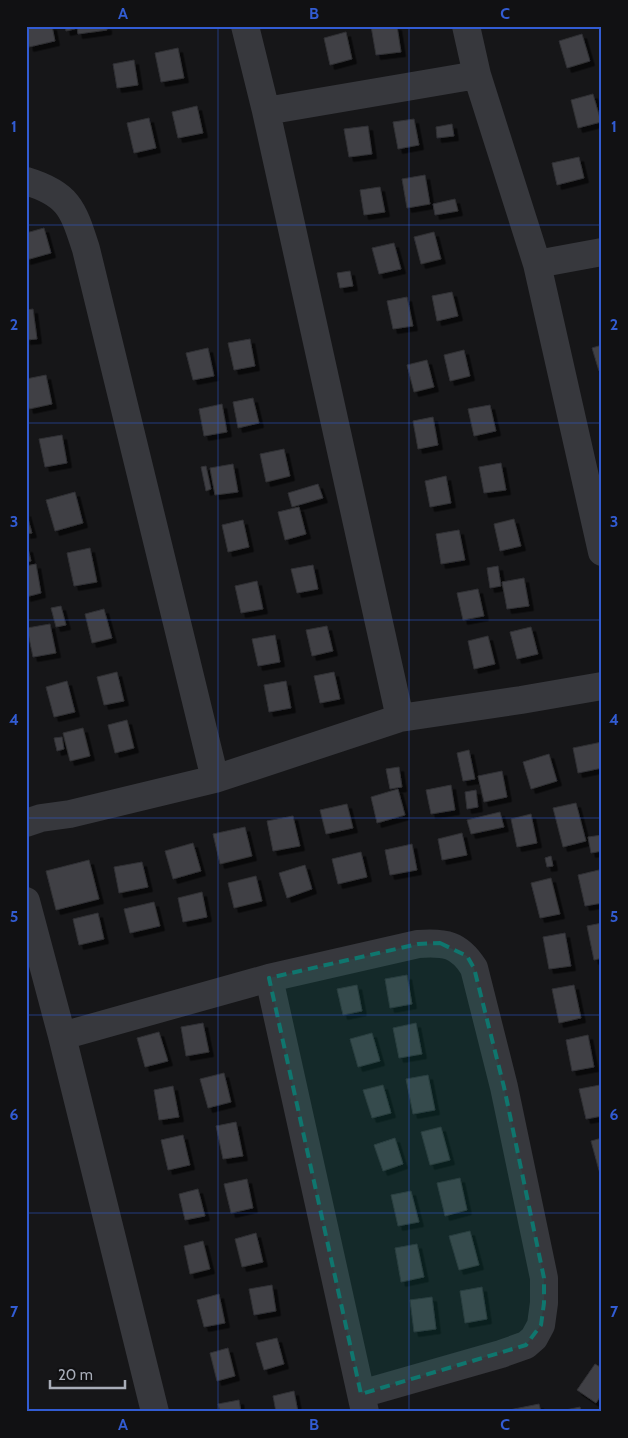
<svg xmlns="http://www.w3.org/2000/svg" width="628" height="1438" viewBox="0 0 628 1438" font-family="Cabin,sans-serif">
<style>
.building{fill:#404145;stroke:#303034;filter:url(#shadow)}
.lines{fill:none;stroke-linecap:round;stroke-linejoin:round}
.minor{stroke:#37383d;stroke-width:28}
.marked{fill:#0f766e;fill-opacity:0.2;stroke:#0f766e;stroke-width:4;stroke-dasharray:10 6;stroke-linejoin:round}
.grid{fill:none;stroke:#325cd3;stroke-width:1;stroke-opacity:0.55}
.neatline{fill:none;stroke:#325cd3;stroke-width:2}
.grid-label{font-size:16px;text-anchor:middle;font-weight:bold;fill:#325cd3}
</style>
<defs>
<filter id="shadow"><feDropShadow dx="4.5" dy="4.5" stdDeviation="0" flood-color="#0009"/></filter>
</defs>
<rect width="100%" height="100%" fill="#161618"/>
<path class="building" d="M26 26H52L55 41 29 47Z
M65 26H74L75 29 66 31Z
M77 26H107V30L78 34Z
M371 26H397L401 52 376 55Z
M346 32 352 59 330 65 324 38Z
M582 34 590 61 567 68 559 41Z
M178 48 184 78 161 82 155 53Z
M134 60 138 85 117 88 113 64Z
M593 94 601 122 578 128 571 100Z
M197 106 203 133 178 138 172 112Z
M149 118 156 148 134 153 127 123Z
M414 119 419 145 398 149 393 122Z
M452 124 454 136 437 138 436 127Z
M368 126 372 154 349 157 344 129Z
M579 157 584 178 557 185 552 163Z
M425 175 430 204 407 208 402 179Z
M380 187 385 212 364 215 360 190Z
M455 199 458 211 435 215 433 204Z
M44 228 51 253 26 260V233Z
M434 232 441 259 421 264 414 237Z
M394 243 401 269 379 274 372 248Z
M350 271 353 286 340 288 337 273Z
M452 292 458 316 437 321 432 296Z
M407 297 413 326 393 329 387 301Z
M33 309 37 339 26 340V310Z
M250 339 255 366 234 370 228 343Z
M602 345V371H599L592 348Z
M208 348 214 376 193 380 186 353Z
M464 350 470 376 450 381 444 355Z
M427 360 434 387 414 392 407 365Z
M46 375 52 404 29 409 26 395V379Z
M253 398 259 423 238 428 233 402Z
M222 404 227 432 204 436 199 409Z
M490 405 496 431 474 436 468 409Z
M433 417 438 445 418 449 413 421Z
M62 435 67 463 45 467 39 439Z
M284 449 290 476 266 482 260 454Z
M501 463 506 490 484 493 479 467Z
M233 464 238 492 215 495 210 468Z
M206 466 211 489 206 491 201 467Z
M446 476 451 503 430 507 425 481Z
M318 484 323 498 292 507 288 493Z
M75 492 83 523 55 531 46 500Z
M299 507 306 534 285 540 278 512Z
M26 512 32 533 26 534Z
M514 519 521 546 500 551 494 524Z
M243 520 249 547 228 552 222 525Z
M459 530 465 560 441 564 436 534Z
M26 548H28L31 561 26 562Z
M90 548 97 582 74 586 67 553Z
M36 564 41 593 26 597V566Z
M313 565 318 589 297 593 291 569Z
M498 566 501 586 490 588 487 568Z
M524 578 529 606 507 609 502 582Z
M257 581 263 609 241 613 235 586Z
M478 589 484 616 463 620 457 593Z
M61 606 66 625 56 627 51 608Z
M104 609 112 638 92 643 85 614Z
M50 624 56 653 33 657 27 628Z
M327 626 333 651 312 656 306 630Z
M531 627 538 654 517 659 510 632Z
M275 635 280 662 258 666 252 639Z
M488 636 495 664 474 669 468 641Z
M117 672 124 701 104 705 97 677Z
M334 672 340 699 320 703 314 676Z
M67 681 75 712 54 717 46 687Z
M286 681 291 708 269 712 264 685Z
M127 720 134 748 115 753 108 725Z
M83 728 90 756 70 761 63 733Z
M62 737 64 749 57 751 54 738Z
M602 742V768L578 773 573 748Z
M469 750 475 779 463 781 457 753Z
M549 754 557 781 531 789 523 762Z
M399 767 402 787 390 789 386 769Z
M502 771 507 797 484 802 478 776Z
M451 785 455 810 431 814 426 790Z
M398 789 405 815 377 823 371 797Z
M476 790 478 807 467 809 465 792Z
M576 803 586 841 563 847 553 808Z
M347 804 353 828 326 834 320 810Z
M500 812 504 827 471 834 467 820Z
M531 814 537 843 517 847 511 819Z
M293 816 300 846 273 851 267 821Z
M245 827 252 856 220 864 213 834Z
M462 833 467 855 442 860 438 839Z
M602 835V851L591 853 588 837Z
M193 843 201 871 173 879 165 851Z
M412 844 417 870 390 875 385 850Z
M361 852 367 877 338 884 332 859Z
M551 856 553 866 547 867 545 858Z
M89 860 99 899 56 910 46 871Z
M142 862 148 887 119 893 114 867Z
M305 865 312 889 287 898 279 873Z
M599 870 602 883V903L585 906 578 875Z
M256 876 262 901 234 908 228 883Z
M551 878 560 914 540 918 531 883Z
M202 892 207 917 183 922 178 898Z
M154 902 160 926 130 933 124 909Z
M98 913 104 939 79 945 73 919Z
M602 923V958L594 960 587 926Z
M565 933 571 966 549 969 543 937Z
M407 975 412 1004 390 1008 385 979Z
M357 985 362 1011 343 1015 337 989Z
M574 985 581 1018 559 1023 552 989Z
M203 1023 209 1052 186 1056 181 1027Z
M416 1023 422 1054 399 1058 393 1028Z
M159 1032 168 1061 145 1067 137 1038Z
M372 1033 380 1061 358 1067 350 1039Z
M588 1035 594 1067 572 1071 566 1040Z
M224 1073 231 1102 208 1108 200 1079Z
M428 1075 435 1110 413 1114 406 1079Z
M383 1085 391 1113 372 1118 363 1090Z
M600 1085 602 1116 586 1119 579 1089Z
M173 1086 179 1117 159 1120 154 1090Z
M236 1122 243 1156 223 1159 216 1126Z
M441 1127 450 1160 430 1165 421 1132Z
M183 1135 190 1165 168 1170 161 1140Z
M395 1138 403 1164 383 1171 374 1145Z
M602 1138V1174H600L591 1141Z
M460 1178 467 1210 445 1216 437 1183Z
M247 1179 253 1208 231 1213 224 1184Z
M198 1189 205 1216 185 1220 179 1194Z
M411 1191 419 1222 398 1226 391 1195Z
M470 1231 479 1265 459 1270 449 1236Z
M256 1233 263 1262 242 1267 235 1239Z
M203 1241 210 1269 190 1274 184 1246Z
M417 1244 424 1277 401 1282 395 1248Z
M272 1285 276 1311 254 1315 249 1289Z
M482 1287 487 1319 465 1323 460 1291Z
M219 1294 225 1323 204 1327 197 1300Z
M432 1297 436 1329 414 1332 410 1300Z
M277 1338 284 1364 264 1370 256 1343Z
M228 1348 235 1376 217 1381 210 1353Z
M595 1364 602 1368V1394L596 1403 577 1390Z
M294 1391 298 1412H276L273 1396Z
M239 1400 241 1412H220L218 1404Z
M539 1404 541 1412H510L509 1410Z
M580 1407 581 1412H556Z"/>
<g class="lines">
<path class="minor" d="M245 26 266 111 400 718
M466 26 477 75 537 264 602 552
M266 111 477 75
M26 181C69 194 73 209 86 249L215 779
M537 264 602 252
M26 823 41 818 70 814 215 779 400 718 521 700 602 686
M26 901 62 1036 155 1412
M269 978 365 1412
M62 1036 269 978 418 944C445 942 459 944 474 968L504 1087 544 1278V1303L541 1325 534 1338 526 1345 501 1354 361 1394"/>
</g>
<path class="marked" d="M440 943 467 956 474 968 504 1087 544 1278V1303L541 1325 526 1345 361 1394 269 978 418 944Z"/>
<path class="grid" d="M218 26V1412M409 26V1412M26 225H602M26 423H602M26 620H602M26 818H602M26 1015H602M26 1213H602"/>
<rect width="628" height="1438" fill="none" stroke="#111113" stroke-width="55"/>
<path d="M50 1380v8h75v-8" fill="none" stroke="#a8adb8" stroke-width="2.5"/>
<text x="58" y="1380" font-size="15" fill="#a8adb8" stroke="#111113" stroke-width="4" paint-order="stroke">20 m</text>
<rect x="28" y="28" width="572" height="1382" class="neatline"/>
<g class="grid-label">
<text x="123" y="19">A</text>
<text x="314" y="19">B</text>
<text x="505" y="19">C</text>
<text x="14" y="132">1</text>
<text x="614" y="132">1</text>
<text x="14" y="330">2</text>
<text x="614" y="330">2</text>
<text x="14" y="527">3</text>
<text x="614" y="527">3</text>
<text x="14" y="725">4</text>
<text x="614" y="725">4</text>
<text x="14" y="922">5</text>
<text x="614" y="922">5</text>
<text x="14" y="1120">6</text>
<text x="614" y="1120">6</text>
<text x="14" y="1317">7</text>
<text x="614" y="1317">7</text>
<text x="123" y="1430">A</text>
<text x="314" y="1430">B</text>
<text x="505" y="1430">C</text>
</g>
</svg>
